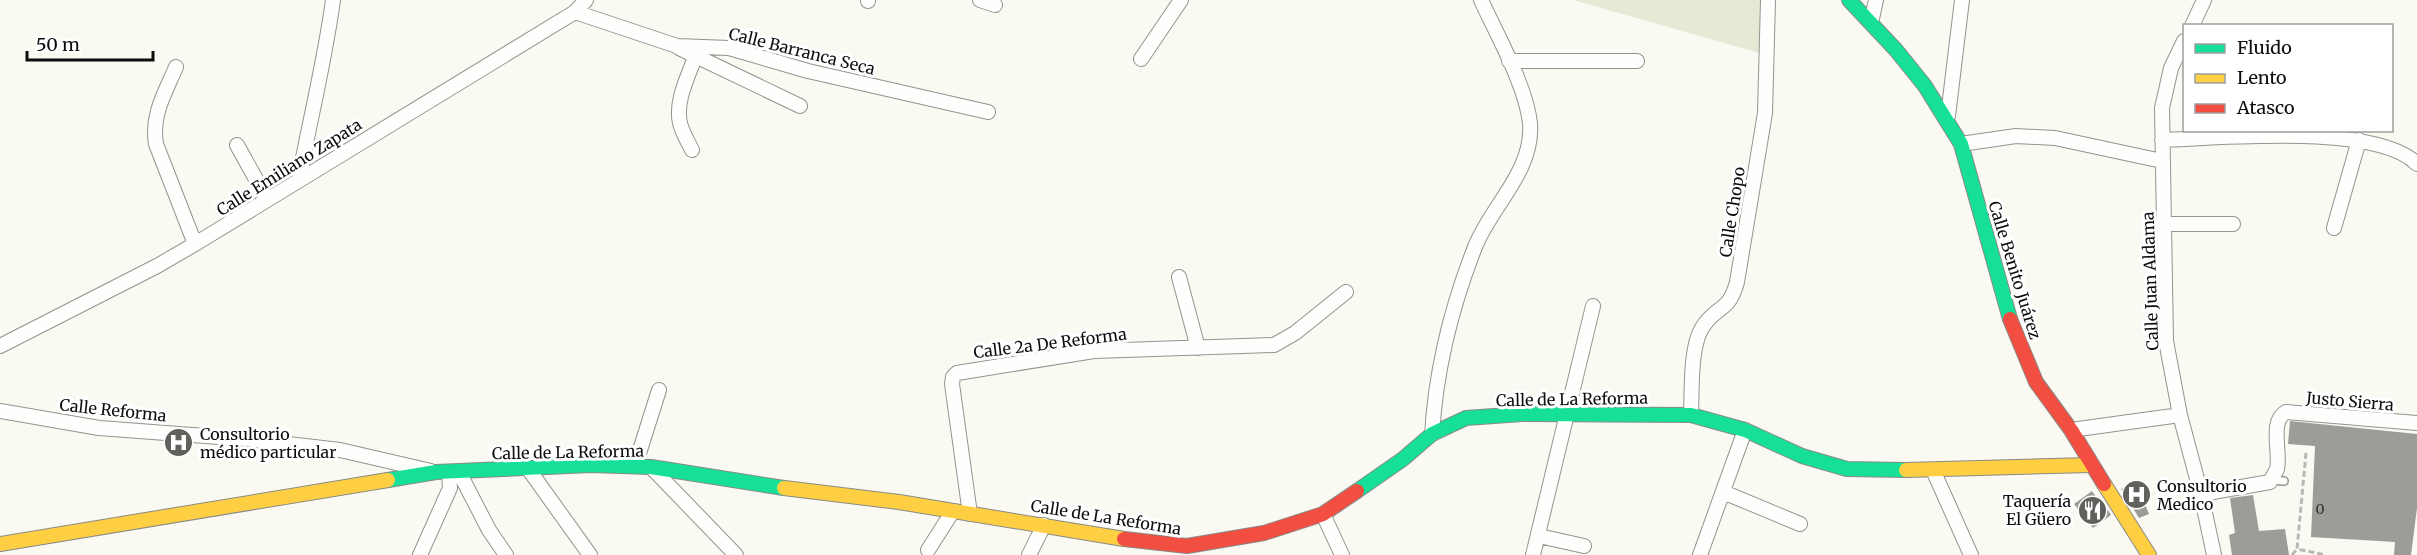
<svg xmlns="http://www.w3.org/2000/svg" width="2417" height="555" viewBox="0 0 2417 555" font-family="Merriweather,serif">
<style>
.cemetery{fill:#e5ead7}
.building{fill:#9d9c98}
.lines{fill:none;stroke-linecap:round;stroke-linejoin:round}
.lane-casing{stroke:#949390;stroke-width:10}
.street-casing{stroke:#949390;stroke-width:16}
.fast-casing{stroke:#8a8a87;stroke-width:16}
.slow-casing{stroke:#8a8a87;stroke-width:16}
.jam-casing{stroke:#8a8a87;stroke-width:16}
.path{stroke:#b8b8b6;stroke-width:3;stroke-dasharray:6 3;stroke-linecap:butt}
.lane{stroke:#fefefd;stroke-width:7}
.street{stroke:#fefefd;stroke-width:14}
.fast{stroke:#16e098;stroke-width:14}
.slow{stroke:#ffcf43;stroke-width:14}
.jam{stroke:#f24e42;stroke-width:14}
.labels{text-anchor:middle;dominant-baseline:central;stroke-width:6;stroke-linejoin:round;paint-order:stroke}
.number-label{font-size:14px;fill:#313130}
.street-label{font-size:16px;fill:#0d0d0d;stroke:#fff}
.poi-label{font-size:16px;fill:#0d0d0d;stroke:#fff;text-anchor:start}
</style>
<rect width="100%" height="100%" fill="#faf9f2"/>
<path class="cemetery" d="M1573 0H1763V54Z"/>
<path class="building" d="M2290 421 2417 434V508L2411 555H2394L2395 542 2311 537 2315 446 2288 444Z
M2136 482 2149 514 2139 518 2121 489Z
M2092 491 2097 498 2100 497 2111 515 2093 528 2074 504Z
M2253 495 2259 531 2285 529 2289 555H2232L2229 535 2235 533 2230 498Z"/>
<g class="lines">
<defs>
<path id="lane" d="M2271 480 2284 481"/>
<path id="street" d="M980 0 995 5
M868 1V0
M575 12 677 46 729 48 808 71 988 112
M1871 23 1876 0
M2192 26 2204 0
M2184 41 2171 68 2162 108 2166 341 2180 415 2201 494 2214 555
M679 48 800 106
M1141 59 1181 0
M1509 61H1637
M176 67C165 93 151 115 156 144L195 244
M1948 116 1962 0
M2162 140C2219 138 2377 123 2417 164
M1961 144 2016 136 2055 138 2162 161
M237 145 267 199
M692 150C688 142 682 132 680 123 675 101 688 77 695 57
M299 179C310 119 325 60 333 0
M2164 224H2233
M2334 228 2359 140
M1179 277 1198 348
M0 346 157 266 195 244 575 12 586 0
M0 411 99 428 246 439 340 450 431 471
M1691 415C1692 392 1690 347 1702 328 1716 305 1729 313 1737 282L1765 113 1768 0
M2071 430 2180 415
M1432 434C1436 369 1451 308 1475 247 1491 206 1534 171 1530 123 1526 86 1497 35 1481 0
M635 466 659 390
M527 467 590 555
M651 467 736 555
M1933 470 1971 555
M459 472 489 530 506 555
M1723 492 1800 524
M2201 494 2270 482C2272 478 2275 473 2277 469 2281 453 2269 421 2286 412L2417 423
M970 514 952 384 953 377 957 373 1094 351 1274 345 1295 333 1346 292
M1323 514 1342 555
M1539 536 1584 546
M928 550 953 511
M420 555 450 488 449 472
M1029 555 1044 525
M1533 555 1593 306
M1700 555 1745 430"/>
<path id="fast" d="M1849 0 1896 50 1925 86 1961 144 2010 319
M388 480 436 472 591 465 651 467 784 488
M1357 491 1403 459 1432 434 1466 418 1522 414 1691 415 1745 430 1802 456 1847 469 1906 470"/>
<path id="slow" d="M1906 470 2091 465
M2104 484 2149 555
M784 488 899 502 1124 539
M0 544 388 480"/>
<path id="jam" d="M2010 319 2036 382 2071 430 2104 484
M1124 539 1187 546 1264 533 1323 514 1357 491"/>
</defs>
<use href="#lane" class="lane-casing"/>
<use href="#street" class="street-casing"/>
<use href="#fast" class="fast-casing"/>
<use href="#slow" class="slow-casing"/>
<use href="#jam" class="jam-casing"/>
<path class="path" d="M2306 453 2297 549 2326 555
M2292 555 2297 549"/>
<use href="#lane" class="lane"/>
<use href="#street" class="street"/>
<use href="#fast" class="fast"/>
<use href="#slow" class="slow"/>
<use href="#jam" class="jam"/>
</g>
<defs>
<symbol id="hospital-disc" viewBox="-11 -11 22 22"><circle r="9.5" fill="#60605d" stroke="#fff"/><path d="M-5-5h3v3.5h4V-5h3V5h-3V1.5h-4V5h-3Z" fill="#fff"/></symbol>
<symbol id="restaurant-disc" viewBox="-11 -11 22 22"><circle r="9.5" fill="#60605d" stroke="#fff"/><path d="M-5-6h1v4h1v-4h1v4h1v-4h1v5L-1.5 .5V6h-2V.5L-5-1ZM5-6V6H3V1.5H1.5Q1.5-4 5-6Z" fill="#fff"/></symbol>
</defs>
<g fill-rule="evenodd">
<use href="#hospital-disc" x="162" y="426" width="33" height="33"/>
<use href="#hospital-disc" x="2120" y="478" width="33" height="33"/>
<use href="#restaurant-disc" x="2076" y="494" width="33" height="33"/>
</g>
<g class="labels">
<g class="number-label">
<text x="2320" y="509">0</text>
</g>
<g class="street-label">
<text transform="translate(802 51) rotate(14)">Calle Barranca Seca</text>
<text transform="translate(289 167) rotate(-32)">Calle Emiliano Zapata</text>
<text transform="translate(1732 212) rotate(-81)">Calle Chopo</text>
<text transform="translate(2015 270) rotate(73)">Calle Benito Juárez</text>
<text transform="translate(2150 281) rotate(-92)">Calle Juan Aldama</text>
<text transform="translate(1050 343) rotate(-7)">Calle 2a De Reforma</text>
<text transform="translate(1572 399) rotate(-1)">Calle de La Reforma</text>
<text transform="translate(2350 401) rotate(5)">Justo Sierra</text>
<text transform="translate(113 410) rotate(6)">Calle Reforma</text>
<text transform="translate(568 452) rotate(-1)">Calle de La Reforma</text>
<text transform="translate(1106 517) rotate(9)">Calle de La Reforma</text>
</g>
<g class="poi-label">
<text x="200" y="434">Consultorio<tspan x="200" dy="18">médico particular</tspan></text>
<text x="2157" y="486">Consultorio<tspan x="2157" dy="18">Medico</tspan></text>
<text x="2071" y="501" text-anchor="end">Taquería<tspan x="2071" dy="18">El Güero</tspan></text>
</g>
</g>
<rect x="2183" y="24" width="210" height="108" fill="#ffffff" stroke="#9e9e9e" stroke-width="1.5"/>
<rect x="2195" y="44" width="30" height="9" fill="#16e098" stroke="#9e9e9e" stroke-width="1.5"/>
<text x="2237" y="54" font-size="18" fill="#0d0d0d">Fluido</text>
<rect x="2195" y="74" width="30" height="9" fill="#ffcf43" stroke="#9e9e9e" stroke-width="1.5"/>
<text x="2237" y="84" font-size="18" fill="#0d0d0d">Lento</text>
<rect x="2195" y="104" width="30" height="9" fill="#f24e42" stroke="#9e9e9e" stroke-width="1.5"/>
<text x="2237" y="114" font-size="18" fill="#0d0d0d">Atasco</text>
<path d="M27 51v9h126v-9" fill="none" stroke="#0d0d0d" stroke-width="3"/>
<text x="36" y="51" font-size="18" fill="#0d0d0d" stroke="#ffffff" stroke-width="4.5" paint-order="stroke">50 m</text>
</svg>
